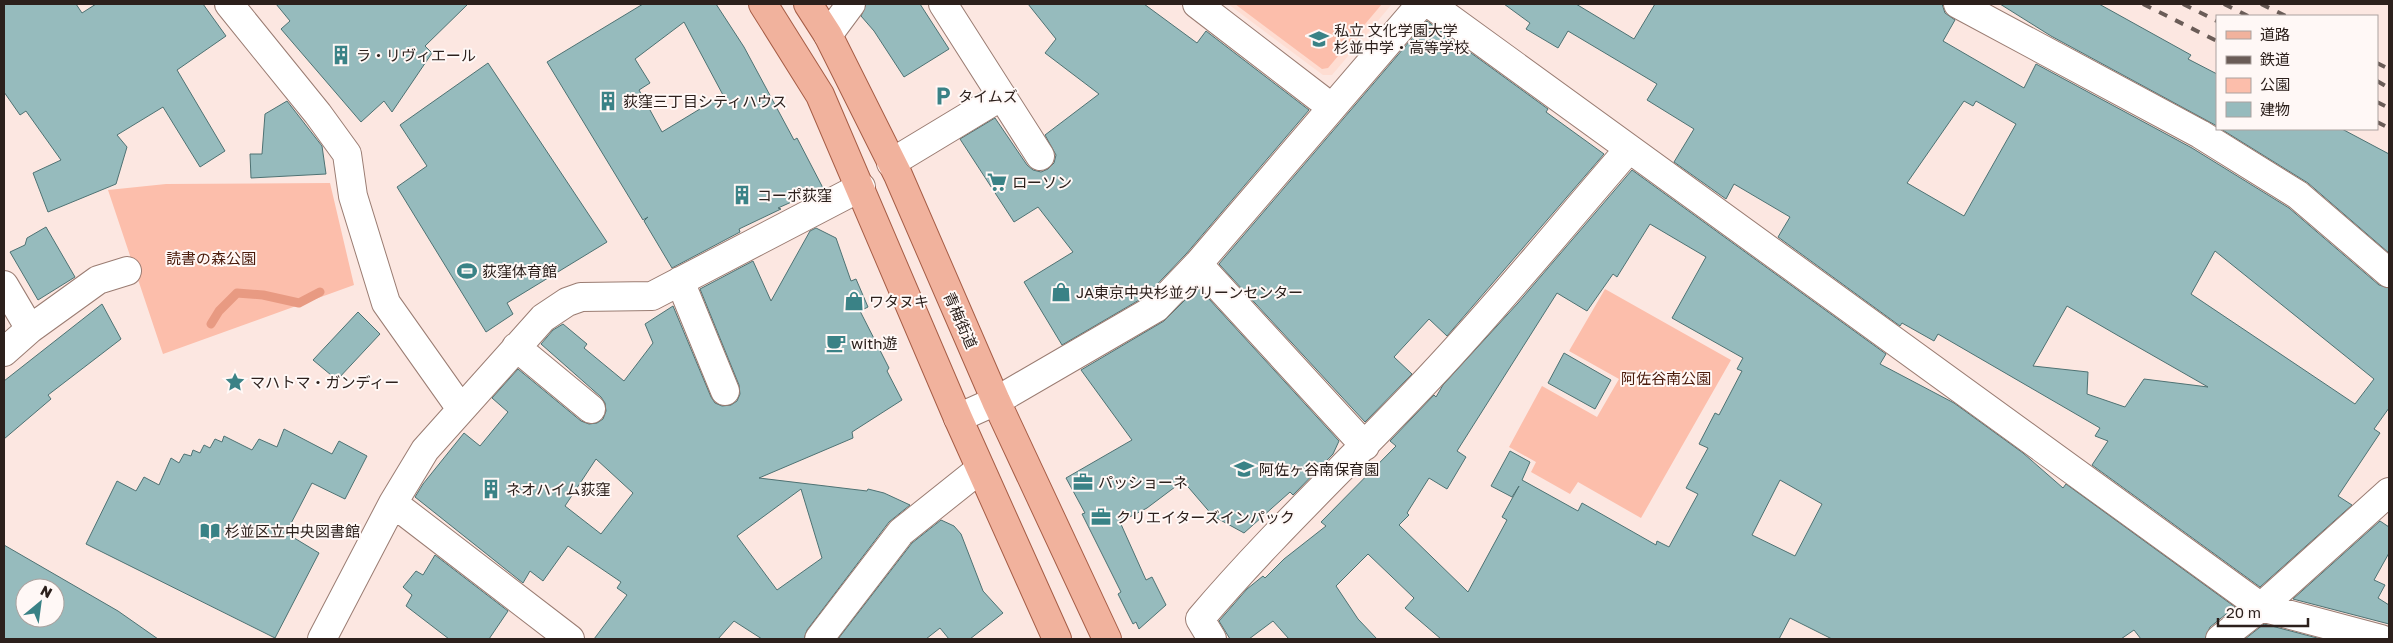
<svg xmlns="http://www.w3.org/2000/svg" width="2393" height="643" viewBox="0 0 2393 643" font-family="'Golos Text','Noto Sans JP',sans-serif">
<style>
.built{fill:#feddd2}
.green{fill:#fcbeab}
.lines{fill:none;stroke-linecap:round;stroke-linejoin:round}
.stream{stroke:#e89a82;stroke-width:9}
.building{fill:#96bbbd;stroke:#4e7273;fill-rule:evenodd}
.minor-casing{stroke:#9a7c72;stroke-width:30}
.major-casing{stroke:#a65d46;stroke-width:30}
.minor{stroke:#fff;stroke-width:28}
.major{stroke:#f1b29d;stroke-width:28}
.rail{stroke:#6a5c57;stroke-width:4;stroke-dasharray:9 9;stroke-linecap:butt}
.labels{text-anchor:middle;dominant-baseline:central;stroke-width:4;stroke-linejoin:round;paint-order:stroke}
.poi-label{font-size:15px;fill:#2c201c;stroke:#fff8f6;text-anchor:start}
.park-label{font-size:15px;fill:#4a1a0a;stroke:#fff8f6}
.street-label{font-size:15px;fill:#2c201c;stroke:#fff8f6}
</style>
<rect width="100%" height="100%" fill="#fce7e1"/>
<path class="built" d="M1228 4H1392L1332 75H1323Z"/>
<path class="green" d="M1235 4H1382L1328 68 1322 69Z
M330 183 354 285 163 354 108 190 166 184Z
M1605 289 1731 360 1641 518 1578 482 1570 494 1531 472 1536 462 1509 447 1542 386 1597 417 1619 379 1569 351Z"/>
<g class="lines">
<path class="stream" d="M211 324 219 311 237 293 263 295 299 303 320 292"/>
</g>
<path class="building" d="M4 4H76L82 13 96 4H203L226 36 177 70 225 151 200 167 163 107 117 135 127 147 116 184 48 212 33 173 61 160 26 111 20 115 4 92Z
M276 4H468L425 46 432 53 392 112 384 101 361 122 281 29 290 21Z
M643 4H716L744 47 794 140 797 138 823 188 778 208 781 209 739 229 740 232 672 268 644 221 648 217 643 220 547 62ZM684 22 723 95 662 132 639 90 650 83 635 59Z
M866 4H920L949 49 904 77 874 31 861 16Z
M1028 4H1144L1197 43 1206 31 1309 110 1186 254 1146 296 1062 345 1024 282 1073 252 1038 207 1014 222 960 139 995 118 1027 165 1033 170 1041 172 1048 169 1054 163 1056 155 1045 135 1099 94 1045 53 1056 39Z
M1504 4H1576L1634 39 1655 4H1942L1945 13 1955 20 1943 41 2024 88 2036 64 2192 148 2289 208 2379 285 2389 288V408L2374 429 2380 433 2338 496 2352 505 2260 587 2092 465 2108 441 2095 436 2100 428 1938 334 1934 341 1902 323 1900 326 1778 237 1790 217 1734 184 1726 199 1674 162 1694 129 1647 100 1657 84 1568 31 1558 48 1526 29 1530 23ZM1964 101 1973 106 1976 101 2016 124 1964 216 1907 183ZM2215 251 2374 379 2355 404 2191 294ZM2067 306 2117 335 2208 387 2144 379 2125 407 2087 394 2088 372 2033 366Z
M2000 4H2099L2191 55 2188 59 2217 74V126L2051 36Z
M1427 21 1548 109 1546 112 1604 154 1447 336 1429 319 1394 357 1412 374 1365 422 1219 264Z
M488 63 607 242 507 303 513 314 486 332 397 187 427 166 400 125Z
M287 101 322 146 326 174 251 178 250 154H262L265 114Z
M2221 129H2342L2389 154V253L2308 183Z
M1632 170 1886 354 1880 364 1954 403 2023 453 2063 488 2066 484 2235 607 2210 627 2205 639H2141L2134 630 2121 639H1832L1790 618 1779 639H1441L1405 608 1414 598 1368 554 1336 586 1358 619 1377 639H1289L1273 621 1249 639H1230L1219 621 1247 589 1263 576 1265 578 1284 559 1326 526 1321 522 1396 446 1390 441 1434 395 1436 397 1443 385 1518 303ZM1650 224 1706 257 1672 318 1743 358 1737 369 1742 371 1719 415 1715 413 1699 444 1708 448 1686 488 1698 494 1669 547 1657 541 1656 545 1582 503 1578 511 1522 480 1530 462 1510 451 1491 486 1512 497 1519 486 1502 517 1507 520 1468 592 1399 525 1409 515 1407 513 1429 478 1447 489 1466 457 1457 451 1557 293 1587 311 1613 274 1617 277ZM1780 480 1822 504 1795 556 1752 535Z
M46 227 75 277 38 300 10 252 25 245 27 238Z
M816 228 836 238 851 281 856 279 868 307 860 311 889 368 887 371 902 400 852 432 853 438 759 478 867 491 868 489 884 493 910 505 889 522 807 630 804 639H762L734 621 718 639H594L627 595 617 588 621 582 568 546 543 581 530 571 523 583 415 497 423 484 464 433 480 446 508 412 492 398 518 369 581 421 589 424 597 423 603 419 606 411 605 403 601 397 541 344 553 330 563 324 587 344 584 348 624 381 653 343 645 324 673 306 711 397 715 403 722 406 731 405 737 401 740 394 739 385 700 289 753 261 771 301 810 231ZM596 459 633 493 601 534 565 506ZM801 489 822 558 777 590 737 536Z
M1198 287 1339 441 1333 454 1293 495 1290 492 1244 533 1213 516 1183 481 1147 508 1120 522 1146 580 1152 577 1166 605 1139 629 1136 622 1133 624 1118 594 1121 592 1082 514 1085 513 1066 478 1132 440 1081 370 1164 321Z
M102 304 121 339 48 395 51 399 4 439V381Z
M358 312 380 334 337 380 313 360Z
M1564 353 1611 380 1595 409 1548 383Z
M284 429 332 454 339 441 367 456 345 499 312 483 286 533 319 553 275 638 86 544 117 481 136 491 144 477 159 485 171 458 179 463 184 454 191 456 193 450 200 453 204 445 210 448 215 439 222 442 224 436 252 450 259 439 277 447Z
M941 520 954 526 961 534 983 591 1003 613 970 639H949L940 628 926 639H838L912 543Z
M2380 521 2389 527V553L2374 580 2385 585 2378 598 2389 605V624L2293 599Z
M4 545 118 611 158 639H4ZM25 588H55V618H25Z
M435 555 508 611 489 639H449L406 606 412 595 403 587 416 571 423 575Z
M2264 624 2321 639H2245Z"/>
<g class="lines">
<defs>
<path id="minor" d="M229 4 318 114 347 154 353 196 386 303 461 409
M943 4 1040 156
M1197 4 1331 107
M1430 4 2261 607 2381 639
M1958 4 2200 134 2298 195 2389 273
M828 35 851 4
M891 163 1002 96
M1198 264 1365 446
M680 281 725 391
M4 285 30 329
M516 347 591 409
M4 352 30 329 98 280 127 271
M958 418 996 401 1156 308 1198 264 1421 4
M393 503 570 639
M322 639 393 503 425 450 543 318 567 302 581 297 652 296 861 187
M819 639 901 532 980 469
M1212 639 1200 619C1272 534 1354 458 1430 377 1499 304 1563 225 1629 149
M2220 639 2261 607 2389 492"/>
<path id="major" d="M763 4 820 95 958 418 1057 639
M808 4 828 35 898 175 996 401 1107 639"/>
</defs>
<use href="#minor" class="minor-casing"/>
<use href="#major" class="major-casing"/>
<use href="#minor" class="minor"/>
<use href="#major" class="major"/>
<path class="rail" d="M2143 4 2217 41
M2183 4 2217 21
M2224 4 2248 16
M2261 4 2286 16
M2377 63 2389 69
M2377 81 2389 88
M2377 102 2389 108
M2377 122 2389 128"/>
</g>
<defs>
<symbol id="school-bare" viewBox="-9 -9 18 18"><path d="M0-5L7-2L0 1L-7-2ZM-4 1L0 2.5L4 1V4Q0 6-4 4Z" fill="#3a8286" stroke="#fff8f6" stroke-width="2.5" paint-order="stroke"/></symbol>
<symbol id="building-bare" viewBox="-9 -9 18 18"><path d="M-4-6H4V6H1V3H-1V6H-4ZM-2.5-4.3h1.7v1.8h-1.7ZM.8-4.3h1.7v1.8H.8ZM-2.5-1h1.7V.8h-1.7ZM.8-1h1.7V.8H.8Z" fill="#3a8286" stroke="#fff8f6" stroke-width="2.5" paint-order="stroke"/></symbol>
<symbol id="parking-bare" viewBox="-9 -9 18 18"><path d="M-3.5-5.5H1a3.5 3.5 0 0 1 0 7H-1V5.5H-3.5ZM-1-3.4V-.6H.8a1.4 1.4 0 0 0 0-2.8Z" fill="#3a8286" stroke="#fff8f6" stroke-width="2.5" paint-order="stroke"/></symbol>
<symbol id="supermarket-bare" viewBox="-9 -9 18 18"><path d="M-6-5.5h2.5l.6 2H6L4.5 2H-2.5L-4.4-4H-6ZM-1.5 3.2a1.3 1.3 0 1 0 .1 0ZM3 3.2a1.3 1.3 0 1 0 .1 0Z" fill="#3a8286" stroke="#fff8f6" stroke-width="2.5" paint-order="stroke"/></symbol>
<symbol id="stadium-bare" viewBox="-9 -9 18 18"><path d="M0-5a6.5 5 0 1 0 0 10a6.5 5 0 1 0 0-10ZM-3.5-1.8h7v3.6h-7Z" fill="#3a8286" stroke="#fff8f6" stroke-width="2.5" paint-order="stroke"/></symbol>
<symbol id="shop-bare" viewBox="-9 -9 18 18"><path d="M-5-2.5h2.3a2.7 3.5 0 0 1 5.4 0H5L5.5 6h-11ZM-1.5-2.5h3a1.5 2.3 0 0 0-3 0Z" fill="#3a8286" stroke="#fff8f6" stroke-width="2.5" paint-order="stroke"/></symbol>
<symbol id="cafe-bare" viewBox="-9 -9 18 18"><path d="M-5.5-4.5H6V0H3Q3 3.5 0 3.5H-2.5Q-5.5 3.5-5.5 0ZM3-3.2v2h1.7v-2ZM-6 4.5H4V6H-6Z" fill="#3a8286" stroke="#fff8f6" stroke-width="2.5" paint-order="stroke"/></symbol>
<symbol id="sight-bare" viewBox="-9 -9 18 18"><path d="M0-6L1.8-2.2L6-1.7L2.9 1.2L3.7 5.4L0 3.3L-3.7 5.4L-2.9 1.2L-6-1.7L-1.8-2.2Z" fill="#3a8286" stroke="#fff8f6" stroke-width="2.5" paint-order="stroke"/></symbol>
<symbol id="office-bare" viewBox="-9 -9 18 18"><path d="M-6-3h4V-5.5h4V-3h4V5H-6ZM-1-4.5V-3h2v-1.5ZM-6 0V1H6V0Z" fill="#3a8286" stroke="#fff8f6" stroke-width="2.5" paint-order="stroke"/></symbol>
<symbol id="library-bare" viewBox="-9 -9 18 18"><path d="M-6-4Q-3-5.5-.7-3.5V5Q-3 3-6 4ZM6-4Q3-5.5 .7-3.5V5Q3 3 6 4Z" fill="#3a8286" stroke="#fff8f6" stroke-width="2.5" paint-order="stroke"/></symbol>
</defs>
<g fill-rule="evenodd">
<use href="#school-bare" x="1305" y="25" width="28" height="28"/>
<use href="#building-bare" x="327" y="41" width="28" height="28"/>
<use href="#parking-bare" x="929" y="82" width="28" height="28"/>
<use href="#building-bare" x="594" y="87" width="28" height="28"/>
<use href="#supermarket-bare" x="983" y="168" width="28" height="28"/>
<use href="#building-bare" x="728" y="181" width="28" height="28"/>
<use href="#stadium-bare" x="453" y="257" width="28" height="28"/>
<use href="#shop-bare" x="1047" y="278" width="28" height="28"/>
<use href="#shop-bare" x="840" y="287" width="28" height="28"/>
<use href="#cafe-bare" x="822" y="329" width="28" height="28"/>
<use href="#sight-bare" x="221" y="368" width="28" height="28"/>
<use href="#school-bare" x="1230" y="455" width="28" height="28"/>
<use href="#office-bare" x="1069" y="468" width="28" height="28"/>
<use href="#building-bare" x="477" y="475" width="28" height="28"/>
<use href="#office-bare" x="1087" y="503" width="28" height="28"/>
<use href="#library-bare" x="196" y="517" width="28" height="28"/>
</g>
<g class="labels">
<g class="poi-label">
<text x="1334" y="30">私立 文化学園大学<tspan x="1334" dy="17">杉並中学・高等学校</tspan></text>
<text x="356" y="55">ラ・リヴィエール</text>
<text x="958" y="96">タイムズ</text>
<text x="623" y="101">荻窪三丁目シティハウス</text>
<text x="1012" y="182">ローソン</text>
<text x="757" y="195">コーポ荻窪</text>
<text x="482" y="271">荻窪体育館</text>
<text x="1076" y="292">JA東京中央杉並グリーンセンター</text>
<text x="869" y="301">ワタヌキ</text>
<text x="851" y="343">with遊</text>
<text x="250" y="382">マハトマ・ガンディー</text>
<text x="1259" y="469">阿佐ヶ谷南保育園</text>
<text x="1098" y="482">パッショーネ</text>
<text x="506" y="489">ネオハイム荻窪</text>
<text x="1116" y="517">クリエイターズインパック</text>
<text x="225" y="531">杉並区立中央図書館</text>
</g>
<g class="park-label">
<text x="211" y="258">読書の森公園</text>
<text x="1666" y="378">阿佐谷南公園</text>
</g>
<g class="street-label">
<text transform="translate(961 320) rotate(66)">青梅街道</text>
</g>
</g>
<rect width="2393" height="643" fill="none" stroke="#2c201c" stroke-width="10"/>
<rect x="2216" y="15" width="162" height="115" fill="#fff8f6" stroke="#aba29f"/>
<rect x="2226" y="31" width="25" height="8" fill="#f1b29d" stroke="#aba29f"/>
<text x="2260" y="40" font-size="15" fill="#2c201c">道路</text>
<rect x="2226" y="56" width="25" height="8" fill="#6a5c57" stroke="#aba29f"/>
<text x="2260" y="65" font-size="15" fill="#2c201c">鉄道</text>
<rect x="2226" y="78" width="25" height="15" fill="#fcbeab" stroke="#aba29f"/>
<text x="2260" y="90" font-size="15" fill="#2c201c">公園</text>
<rect x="2226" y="102" width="25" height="15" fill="#96bbbd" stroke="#aba29f"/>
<text x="2260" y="115" font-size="15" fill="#2c201c">建物</text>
<g transform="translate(40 603) rotate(29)"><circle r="24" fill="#fff8f6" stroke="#aba29f"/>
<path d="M0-4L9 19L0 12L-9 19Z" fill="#3a8286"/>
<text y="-8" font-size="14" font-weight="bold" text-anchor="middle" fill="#2c201c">N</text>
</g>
<path d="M2218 618v8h90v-8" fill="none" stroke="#2c201c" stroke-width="2.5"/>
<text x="2226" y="618" font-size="15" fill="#2c201c" stroke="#fff8f6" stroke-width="4" paint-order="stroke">20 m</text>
</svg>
